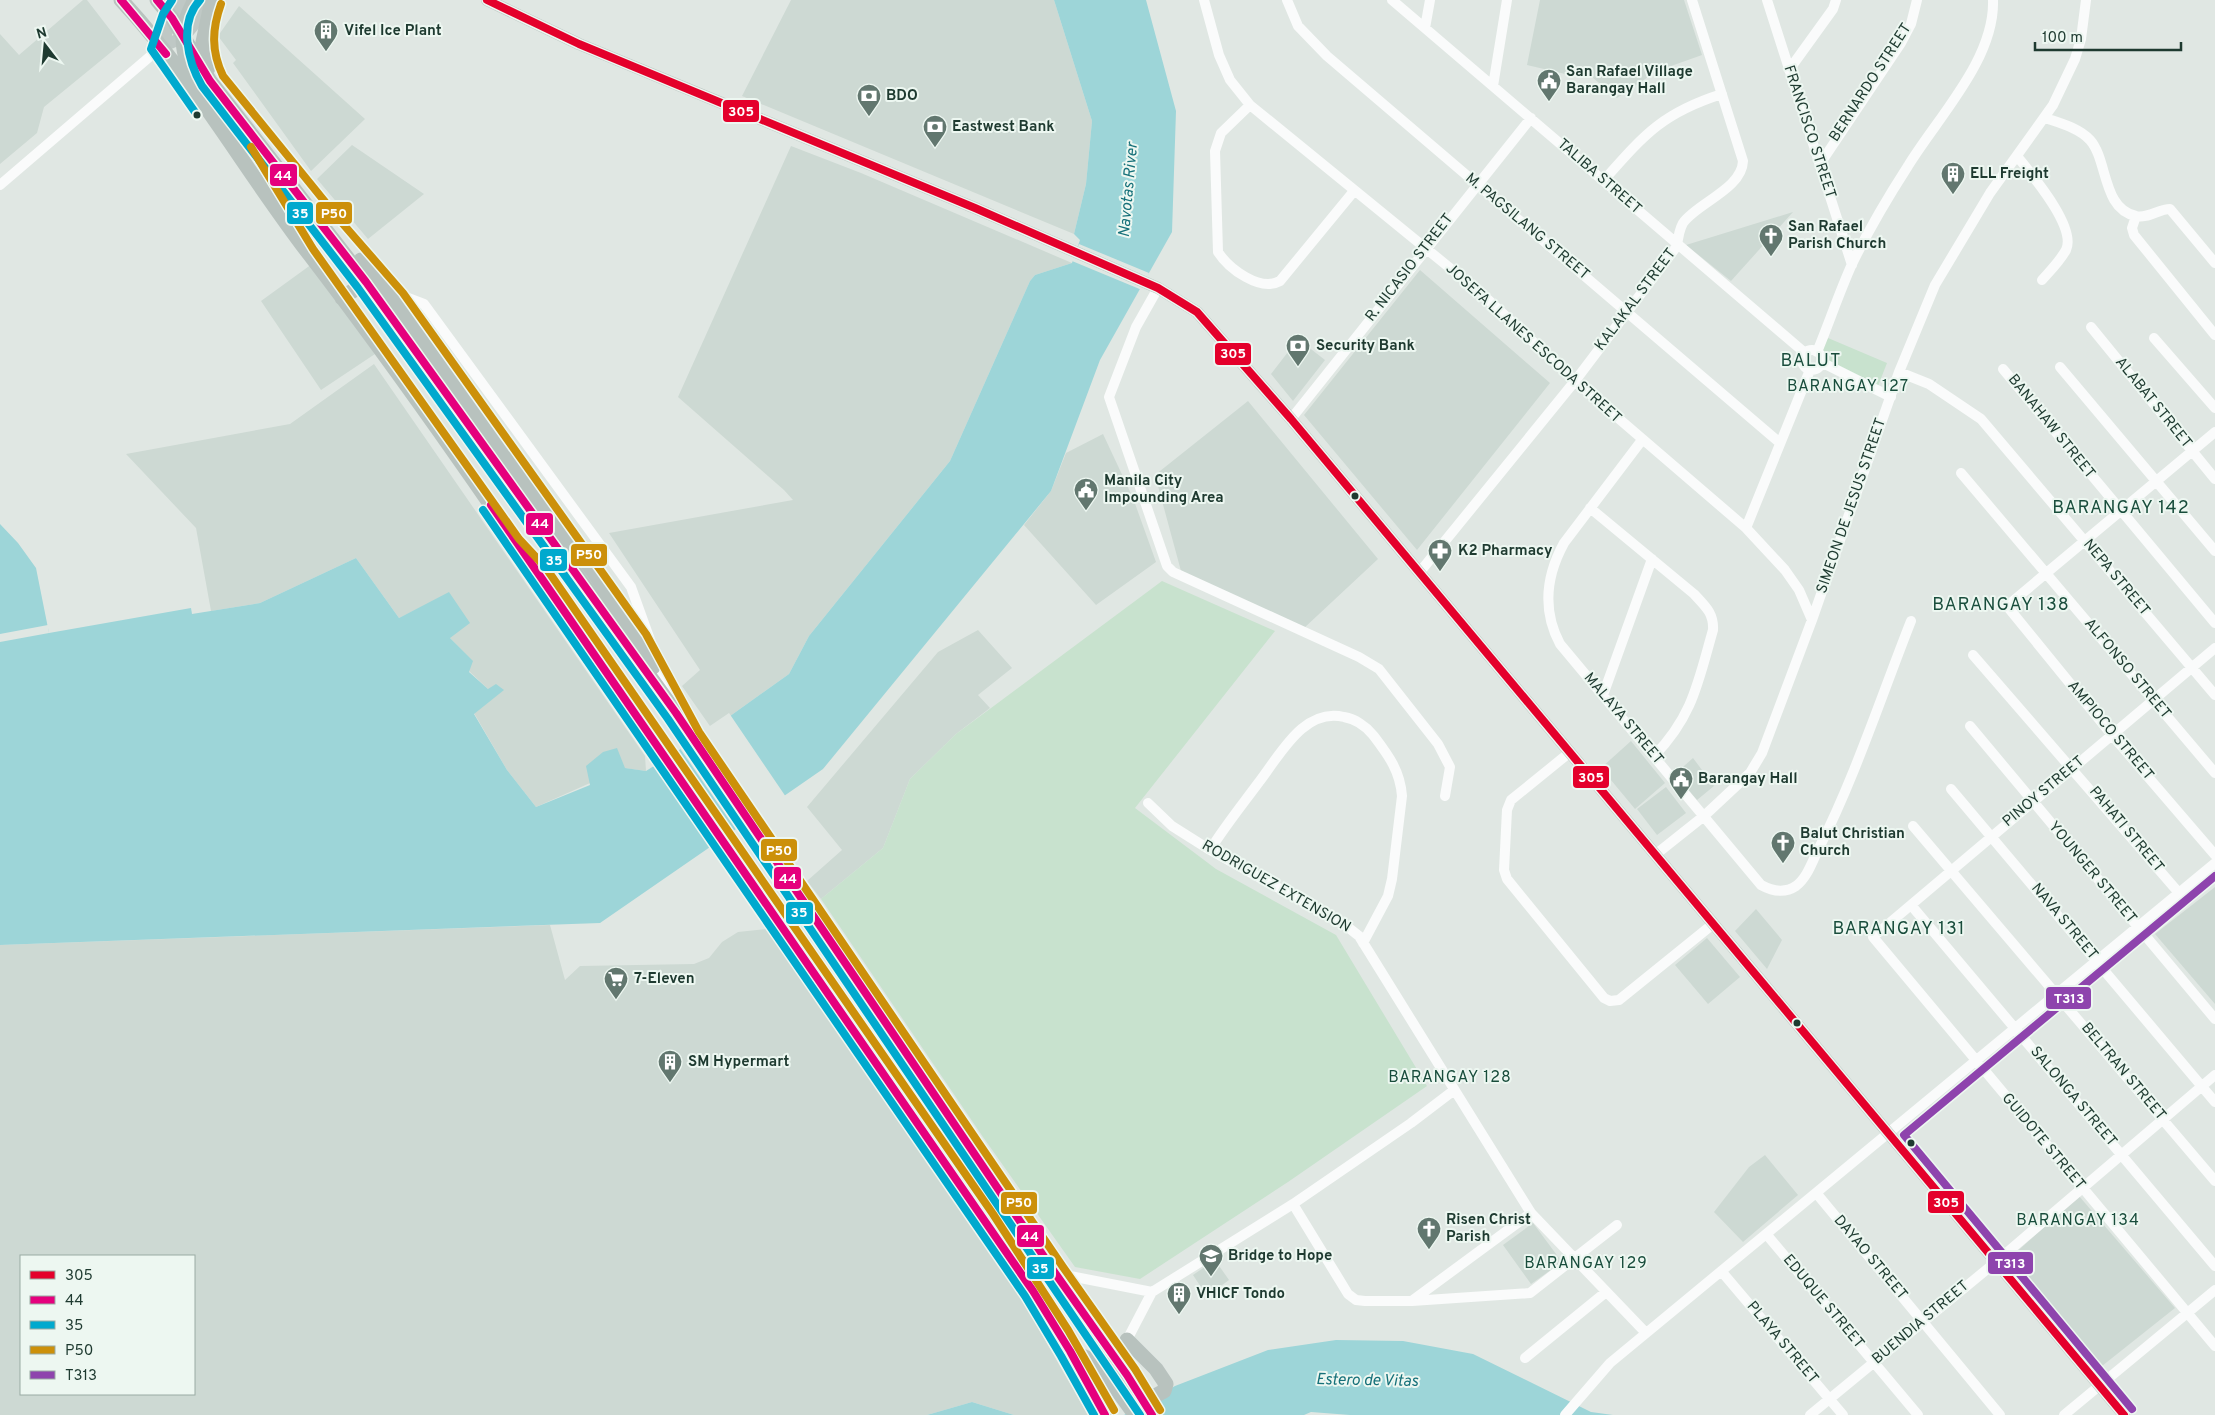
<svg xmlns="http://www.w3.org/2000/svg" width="2215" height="1415" viewBox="0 0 2215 1415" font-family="Overpass,sans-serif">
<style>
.built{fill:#cdd9d3;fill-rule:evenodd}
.green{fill:#c8e2ce}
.water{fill:#9dd5d8}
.pier{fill:#e0e7e3}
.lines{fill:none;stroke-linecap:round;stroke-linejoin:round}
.minor{stroke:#fafbfb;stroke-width:10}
.major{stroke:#bfc8c5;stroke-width:12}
.highway{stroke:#b8c2be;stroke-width:15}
.bus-1-casing{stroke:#edf7f1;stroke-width:11}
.bus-2-casing{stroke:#edf7f1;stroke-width:11}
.bus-3-casing{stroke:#edf7f1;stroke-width:11}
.bus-4-casing{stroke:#edf7f1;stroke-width:11}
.bus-5-casing{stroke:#edf7f1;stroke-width:11}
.bus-1{stroke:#e4002b;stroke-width:8}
.bus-2{stroke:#e5007d;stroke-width:8}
.bus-3{stroke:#00a9ce;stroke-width:8}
.bus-4{stroke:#cc900a;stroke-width:8}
.bus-5{stroke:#8e44ad;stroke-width:8}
.bus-dot{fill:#1e3a30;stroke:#edf7f1;stroke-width:2}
.labels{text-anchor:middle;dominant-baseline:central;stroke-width:4;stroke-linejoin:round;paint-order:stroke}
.poi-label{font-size:15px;font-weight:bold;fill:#1e3a30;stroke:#edf7f1;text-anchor:start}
.street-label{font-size:15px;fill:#1e3a30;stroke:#edf7f1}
.water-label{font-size:16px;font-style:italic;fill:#157079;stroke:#edf7f1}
.neighbourhood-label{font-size:16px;letter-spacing:1px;fill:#194d3c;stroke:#edf7f1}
.quarter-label{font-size:18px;letter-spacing:1px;fill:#194d3c;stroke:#edf7f1}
.line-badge{stroke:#edf7f1;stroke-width:2}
.badge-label{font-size:14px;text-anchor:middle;font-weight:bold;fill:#fff}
</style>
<rect width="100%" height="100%" fill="#e0e7e3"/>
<path class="built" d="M83 0H87L121 44 44 107 37 133 0 164V34L19 55Z
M791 0H1054L1092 121 1086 184 1074 234 742 96Z
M1540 0H1684L1702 55 1657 71 1617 98 1580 67 1578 77 1527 65Z
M239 6 365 119 311 171 233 63 236 60 218 36Z
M352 145 424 194 368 239 317 179Z
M791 146 861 173 1072 263 1035 275 1030 281 950 461 809 636 789 674 712 729 682 686 700 670 609 533 793 500 784 490 678 397Z
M1793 212 1731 281 1686 245Z
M312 264 375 354 321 390 261 301Z
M1420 270 1550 383 1417 550 1304 415Z
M1298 339 1325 360 1293 401 1271 374Z
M374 364 645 756 646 771 624 768 536 807 507 770 474 713 488 689 469 671 472 661 450 638V593L399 618 356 558 260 603 211 611 196 528 126 454 290 424Z
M1248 401 1378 559 1303 629 1181 571 1155 475Z
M1103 434 1133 498 1156 562 1096 605 1024 525 1051 491 1066 453Z
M978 630 1012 668 978 695 990 708 956 734 910 779 883 848 821 899 807 881 842 850 807 807 938 652Z
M1631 741 1665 783 1635 809 1601 768Z
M1693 758 1714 786 1697 800 1675 774Z
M1666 787 1686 813 1657 835 1637 809Z
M2215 887V1004L2155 934Z
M1756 909 1782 940 1767 969 1735 931Z
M550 925 565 980 580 966 694 964 709 958 722 942 738 932 766 929 1021 1298 1088 1415H1014L972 1402 927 1415H0V945ZM21 1256H194V1394H21Z
M1707 938 1740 977 1708 1004 1675 965Z
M1765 1155 1798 1195 1743 1242 1714 1212 1749 1167Z
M2079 1196 2175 1308 2102 1366 2012 1256Z
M1533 1223 1562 1262 1531 1284 1503 1245Z
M1215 1260 1229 1280 1207 1296 1193 1275Z"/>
<path class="green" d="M1828 338 1887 363 1878 386 1825 361 1822 349Z
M1162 581 1275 631 1135 808 1216 869 1336 935 1427 1086 1288 1182 1140 1279 1075 1267 983 1137 821 899 883 848 910 779 956 734Z"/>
<path class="water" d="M1054 0H1146L1176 111 1172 232 1100 360 1051 491 823 769 600 923 0 945V524L18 543 36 568 49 633 191 608 192 614 260 603 356 558 399 618 449 592 470 623 450 638 473 661 469 672 488 689 496 684 504 690 474 714 507 770 536 807 590 785 586 766 603 752 617 748 625 768 646 771 712 729 789 674 809 636 950 461 1030 281 1035 275 1072 263 1080 240 1074 234 1086 184 1092 121Z
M1336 1340 1403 1341 1473 1354 1591 1412 1613 1415H1350L1311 1412 1304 1415H1124L1175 1386 1268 1350Z
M972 1402 1014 1415H927Z"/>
<path class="pier" d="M1079 244 1149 273 1142 290 1072 261Z
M48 625 49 633 0 642V634Z
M729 713 786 797 737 831 679 747Z
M674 750 733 834 711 849 652 764Z"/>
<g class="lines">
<path class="minor" d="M1204 0 1219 55 1230 80 1250 105 1483 295 1575 381 1746 528 1785 570 1799 590 1812 620
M1287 0 1298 26 1327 56 1780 443
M1392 0 1805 353
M1767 0 1852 265
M1425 28 1430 0
M1789 70 1833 9 1836 0
M1493 86 1507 0
M1250 105 1221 133 1215 151 1218 252C1229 269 1260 292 1280 281L1354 191
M2045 118C2060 123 2079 128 2090 140 2108 160 2102 209 2136 216 2147 219 2159 209 2170 209L2215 263
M2017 156C2031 174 2077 227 2066 250 2060 261 2050 271 2042 280
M1820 164 1901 43 1911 24 1917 0
M1604 180C1644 135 1662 113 1722 94
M0 185 161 47
M2136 216 2132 228 2134 235 2215 335
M1158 288 1136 327 1109 397 1167 566 1173 572 1359 657 1379 669 1438 744 1450 767 1445 796
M387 290 424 304 631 587 672 701
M2091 327 2215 479
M2154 338 2215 408
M1802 360a10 10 0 1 1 20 0a10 10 0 1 1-20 0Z
M1817 352C1829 323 1839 293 1852 264 1868 231 1888 197 1908 166 1938 117 1995 59 1993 0
M1821 362 1891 397
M2060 367 2215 551
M2003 369 2215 623
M1899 372 1929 384 1981 419 2215 695
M1291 419 1531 118
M2215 432 2007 606 2112 735 2215 855
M1642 440 1564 543C1546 576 1542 610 1560 644L1761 885C1772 891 1784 894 1796 886 1807 878 1812 862 1818 850 1855 777 1881 697 1911 621
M1961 473 2215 773
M1590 508 1694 594C1705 606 1714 613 1713 630 1698 682 1693 716 1654 756
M1746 528 1810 370
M1419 573 1575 381 1677 246C1678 238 1679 230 1683 223 1697 203 1742 189 1743 161L1692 0
M2215 648 1873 937 2215 1346
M1973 655 2179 893
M1603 695 1652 559
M1970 726 2215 1019
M1569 753 1511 800 1507 810 1504 870 1507 879 1604 998 1610 1001 1619 1000 1713 924
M1951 789 2215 1102
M1148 803 1172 826 1210 850 1345 925 1359 936 1531 1213 1646 1333
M1913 826 2215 1181
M1210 850C1225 826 1242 805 1259 782 1280 755 1304 707 1344 717 1355 719 1366 726 1373 735 1388 755 1400 770 1402 796L1392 879 1388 896 1363 943
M1655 855 1704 816 1750 773 1762 753 1812 620 1899 372 1935 285 1990 193 2053 105 2075 59 2081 39 2086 0
M1911 905 2215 1266
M1817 1194 2000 1415
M1293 1204 1348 1294 1356 1300 1365 1301H1412L1530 1293 1617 1225
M1767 1235 1918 1415
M1722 1272 1843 1415
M1055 1273 1152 1292
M1413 1300 1531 1213
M1525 1358 1606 1292
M1120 1365 1127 1340 1152 1292 1293 1204 1411 1123 1453 1091
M1565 1415 1610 1363 2215 863
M1810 1415 1997 1261 2215 1075
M2064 1415 2215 1290"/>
<path class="major" d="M487 0 579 44 975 208 1158 288 1197 312 1291 419 2124 1415
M161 47 184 37 212 2
M161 47 172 18 184 0"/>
<path class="highway" d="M121 0C193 77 246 172 310 255 434 417 547 587 662 755 785 935 911 1112 1033 1291L1070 1351 1105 1415
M157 0 172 18 210 81 366 282 676 713 1055 1273 1127 1375 1152 1415
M195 0C177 31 181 54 197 86
M208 68 203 42 212 0
M361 260C420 327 470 403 523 476 567 538 618 599 653 667
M342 298 366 282
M1070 1351 1094 1361 1102 1369 1131 1409 1164 1391 1166 1384 1156 1369 1127 1340"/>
<defs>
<path id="bus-1" d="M487 0 579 44 975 208 1158 288 1197 312 1291 419 2124 1415"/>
<path id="bus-2" d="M121 0 166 54
M157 0 172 18 210 81 366 282 676 713 1055 1273 1127 1375 1152 1415
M491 505 1033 1291 1070 1351 1105 1415"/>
<path id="bus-3" d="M172 0 163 14 151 49 197 115
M200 0C178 23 188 62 202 86L358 288 668 719 1140 1415
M483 510 1025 1296 1061 1356 1094 1415"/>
<path id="bus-4" d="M221 4C212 29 211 51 223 76L343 224 403 293 646 634 699 732 1063 1267 1135 1369 1160 1410
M251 147 313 249 519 539 546 568 993 1214 1068 1330 1114 1410"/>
<path id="bus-5" d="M2132 1409 1904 1135 2215 876"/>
</defs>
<use href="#bus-1" class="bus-1-casing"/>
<use href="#bus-2" class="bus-2-casing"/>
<use href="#bus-3" class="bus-3-casing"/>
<use href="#bus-4" class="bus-4-casing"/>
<use href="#bus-5" class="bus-5-casing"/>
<use href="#bus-1" class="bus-1"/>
<use href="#bus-2" class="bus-2"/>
<use href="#bus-3" class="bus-3"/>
<use href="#bus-4" class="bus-4"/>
<use href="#bus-5" class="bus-5"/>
</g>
<defs>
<symbol id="building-pin" viewBox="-11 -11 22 30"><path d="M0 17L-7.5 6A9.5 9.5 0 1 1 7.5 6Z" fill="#62776f" stroke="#edf7f1"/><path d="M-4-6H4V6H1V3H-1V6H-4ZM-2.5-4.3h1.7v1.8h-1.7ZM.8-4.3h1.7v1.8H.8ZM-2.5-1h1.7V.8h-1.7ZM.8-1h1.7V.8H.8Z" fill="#fff"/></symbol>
<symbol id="civic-pin" viewBox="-11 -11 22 30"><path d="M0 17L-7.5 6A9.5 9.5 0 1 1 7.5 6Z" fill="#62776f" stroke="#edf7f1"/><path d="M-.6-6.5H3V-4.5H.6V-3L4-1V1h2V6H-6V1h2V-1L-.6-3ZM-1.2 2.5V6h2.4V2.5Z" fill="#fff"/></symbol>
<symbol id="bank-pin" viewBox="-11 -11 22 30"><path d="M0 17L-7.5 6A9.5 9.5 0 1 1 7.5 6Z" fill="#62776f" stroke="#edf7f1"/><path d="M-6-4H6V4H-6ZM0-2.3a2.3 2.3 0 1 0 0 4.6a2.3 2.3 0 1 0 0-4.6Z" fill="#fff"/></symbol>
<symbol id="church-pin" viewBox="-11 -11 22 30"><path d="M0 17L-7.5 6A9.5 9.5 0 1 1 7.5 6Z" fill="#62776f" stroke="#edf7f1"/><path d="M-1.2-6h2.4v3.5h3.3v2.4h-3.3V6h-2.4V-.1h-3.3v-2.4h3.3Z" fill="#fff"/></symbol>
<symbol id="pharmacy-pin" viewBox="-11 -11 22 30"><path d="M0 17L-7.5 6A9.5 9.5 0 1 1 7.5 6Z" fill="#62776f" stroke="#edf7f1"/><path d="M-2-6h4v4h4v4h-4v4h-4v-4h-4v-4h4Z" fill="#fff"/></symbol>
<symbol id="supermarket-pin" viewBox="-11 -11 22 30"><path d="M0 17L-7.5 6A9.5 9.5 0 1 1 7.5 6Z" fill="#62776f" stroke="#edf7f1"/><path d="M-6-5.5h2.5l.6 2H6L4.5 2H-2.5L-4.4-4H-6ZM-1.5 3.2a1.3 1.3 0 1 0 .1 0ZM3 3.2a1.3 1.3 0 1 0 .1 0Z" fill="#fff"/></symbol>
<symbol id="school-pin" viewBox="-11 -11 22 30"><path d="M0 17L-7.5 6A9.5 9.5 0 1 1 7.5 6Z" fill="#62776f" stroke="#edf7f1"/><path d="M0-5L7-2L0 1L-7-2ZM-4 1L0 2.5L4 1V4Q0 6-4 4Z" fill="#fff"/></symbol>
</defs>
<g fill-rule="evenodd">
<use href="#building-pin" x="312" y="17" width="28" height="38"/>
<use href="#civic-pin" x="1535" y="67" width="28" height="38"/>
<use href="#bank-pin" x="855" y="82" width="28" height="38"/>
<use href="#bank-pin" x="921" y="113" width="28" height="38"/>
<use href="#building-pin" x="1939" y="160" width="28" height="38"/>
<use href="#church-pin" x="1757" y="222" width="28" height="38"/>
<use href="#bank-pin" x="1284" y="332" width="28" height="38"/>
<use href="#civic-pin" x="1072" y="476" width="28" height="38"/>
<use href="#pharmacy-pin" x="1426" y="537" width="28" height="38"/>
<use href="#civic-pin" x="1667" y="765" width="28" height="38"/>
<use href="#church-pin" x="1769" y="829" width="28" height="38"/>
<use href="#supermarket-pin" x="602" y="965" width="28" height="38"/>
<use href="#building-pin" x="656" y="1048" width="28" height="38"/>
<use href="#church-pin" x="1415" y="1215" width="28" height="38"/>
<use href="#school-pin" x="1197" y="1242" width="28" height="38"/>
<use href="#building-pin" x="1165" y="1280" width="28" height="38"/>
</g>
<g class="bus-dot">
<circle cx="197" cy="115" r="4.5"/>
<circle cx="1355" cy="496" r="4.5"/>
<circle cx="1797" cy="1023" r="4.5"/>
<circle cx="1911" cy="1143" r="4.5"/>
</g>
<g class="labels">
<g class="poi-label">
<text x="344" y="31">Vifel Ice Plant</text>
<text x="1566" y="72">San Rafael Village<tspan x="1566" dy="17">Barangay Hall</tspan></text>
<text x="886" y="96">BDO</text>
<text x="952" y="127">Eastwest Bank</text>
<text x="1970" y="174">ELL Freight</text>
<text x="1788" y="227">San Rafael<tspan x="1788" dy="17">Parish Church</tspan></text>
<text x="1316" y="346">Security Bank</text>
<text x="1104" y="481">Manila City<tspan x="1104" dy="17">Impounding Area</tspan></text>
<text x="1458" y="551">K2 Pharmacy</text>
<text x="1698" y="779">Barangay Hall</text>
<text x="1800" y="834">Balut Christian<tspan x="1800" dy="17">Church</tspan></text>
<text x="634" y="979">7-Eleven</text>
<text x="688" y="1062">SM Hypermart</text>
<text x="1446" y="1220">Risen Christ<tspan x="1446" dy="17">Parish</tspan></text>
<text x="1228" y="1256">Bridge to Hope</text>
<text x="1196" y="1294">VHICF Tondo</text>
</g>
<g class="street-label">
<text transform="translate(1871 83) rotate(-57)">BERNARDO STREET</text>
<text transform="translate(1809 132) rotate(72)">FRANCISCO STREET</text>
<text transform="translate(1599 177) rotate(41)">TALIBA STREET</text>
<text transform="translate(1527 227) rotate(40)">M. PAGSILANG STREET</text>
<text transform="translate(1410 268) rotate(-52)">R. NICASIO STREET</text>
<text transform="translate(1636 300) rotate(-53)">KALAKAL STREET</text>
<text transform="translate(1533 344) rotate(42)">JOSEFA LLANES ESCODA STREET</text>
<text transform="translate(2153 403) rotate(51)">ALABAT STREET</text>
<text transform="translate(2051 427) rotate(51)">BANAHAW STREET</text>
<text transform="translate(1852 506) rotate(-71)">SIMEON DE JESUS STREET</text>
<text transform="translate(2116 578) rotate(50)">NEPA STREET</text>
<text transform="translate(2127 669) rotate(50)">ALFONSO STREET</text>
<text transform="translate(1623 719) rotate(50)">MALAYA STREET</text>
<text transform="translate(2110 731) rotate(50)">AMPIOCO STREET</text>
<text transform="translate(2044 792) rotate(-40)">PINOY STREET</text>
<text transform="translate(2126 830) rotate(50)">PAHATI STREET</text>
<text transform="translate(2092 873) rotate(50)">YOUNGER STREET</text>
<text transform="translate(1276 887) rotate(30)">RODRIGUEZ EXTENSION</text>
<text transform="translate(2064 922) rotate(50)">NAVA STREET</text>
<text transform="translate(2123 1072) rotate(50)">BELTRAN STREET</text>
<text transform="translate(2073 1097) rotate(50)">SALONGA STREET</text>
<text transform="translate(2043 1142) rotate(50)">GUIDOTE STREET</text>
<text transform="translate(1870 1258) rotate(50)">DAYAO STREET</text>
<text transform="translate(1823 1302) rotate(50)">EDUQUE STREET</text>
<text transform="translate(1921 1323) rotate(-40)">BUENDIA STREET</text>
<text transform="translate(1782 1343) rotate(50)">PLAYA STREET</text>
</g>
<g class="water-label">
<text transform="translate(1129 190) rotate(-85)">Navotas River</text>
<text transform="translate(1367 1381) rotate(1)">Estero de Vitas</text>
</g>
<g class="neighbourhood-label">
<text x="1848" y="387">BARANGAY 127</text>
<text x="1450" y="1078">BARANGAY 128</text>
<text x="2078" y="1221">BARANGAY 134</text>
<text x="1586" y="1264">BARANGAY 129</text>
</g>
<g class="quarter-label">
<text x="1811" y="361">BALUT</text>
<text x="2121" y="508">BARANGAY 142</text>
<text x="2001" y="605">BARANGAY 138</text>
<text x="1899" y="929">BARANGAY 131</text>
</g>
</g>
<g class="line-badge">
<rect x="722" y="99" width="38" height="24" rx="5" fill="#e4002b"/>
<rect x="269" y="163" width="29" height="24" rx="5" fill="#e5007d"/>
<rect x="286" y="201" width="28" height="24" rx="5" fill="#00a9ce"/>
<rect x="315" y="201" width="38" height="24" rx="5" fill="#cc900a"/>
<rect x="1214" y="342" width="38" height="24" rx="5" fill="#e4002b"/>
<rect x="525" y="512" width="29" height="24" rx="5" fill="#e5007d"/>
<rect x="570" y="543" width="38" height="24" rx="5" fill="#cc900a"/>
<rect x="539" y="548" width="29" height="24" rx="5" fill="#00a9ce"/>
<rect x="1572" y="765" width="38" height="24" rx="5" fill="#e4002b"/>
<rect x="760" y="838" width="38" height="24" rx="5" fill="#cc900a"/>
<rect x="773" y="866" width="29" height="24" rx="5" fill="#e5007d"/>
<rect x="785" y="901" width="29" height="24" rx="5" fill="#00a9ce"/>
<rect x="2045" y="986" width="47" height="24" rx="5" fill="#8e44ad"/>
<rect x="1927" y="1190" width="38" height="24" rx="5" fill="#e4002b"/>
<rect x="1000" y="1191" width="38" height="24" rx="5" fill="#cc900a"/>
<rect x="1016" y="1224" width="29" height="24" rx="5" fill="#e5007d"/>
<rect x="1987" y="1251" width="47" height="24" rx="5" fill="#8e44ad"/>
<rect x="1026" y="1256" width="29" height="24" rx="5" fill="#00a9ce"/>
</g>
<g class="badge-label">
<text x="741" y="116">305</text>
<text x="283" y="180">44</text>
<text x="300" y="218">35</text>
<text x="334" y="218">P50</text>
<text x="1233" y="358">305</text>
<text x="540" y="528">44</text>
<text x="589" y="559">P50</text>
<text x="554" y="565">35</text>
<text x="1591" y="782">305</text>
<text x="779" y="855">P50</text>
<text x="788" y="883">44</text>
<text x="799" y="917">35</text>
<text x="2069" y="1003">T313</text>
<text x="1946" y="1207">305</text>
<text x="1019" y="1207">P50</text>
<text x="1030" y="1241">44</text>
<text x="2010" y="1268">T313</text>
<text x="1040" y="1273">35</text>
</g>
<rect x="20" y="1255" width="175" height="140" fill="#edf7f1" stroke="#9aaba4"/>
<rect x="30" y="1271" width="25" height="8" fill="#e4002b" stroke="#9aaba4"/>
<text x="65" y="1280" font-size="15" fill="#1e3a30">305</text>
<rect x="30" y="1296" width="25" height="8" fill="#e5007d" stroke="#9aaba4"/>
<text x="65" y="1305" font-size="15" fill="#1e3a30">44</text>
<rect x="30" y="1321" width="25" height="8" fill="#00a9ce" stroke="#9aaba4"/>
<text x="65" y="1330" font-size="15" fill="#1e3a30">35</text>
<rect x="30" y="1346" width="25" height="8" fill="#cc900a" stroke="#9aaba4"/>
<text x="65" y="1355" font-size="15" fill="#1e3a30">P50</text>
<rect x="30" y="1371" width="25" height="8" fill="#8e44ad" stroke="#9aaba4"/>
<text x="65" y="1380" font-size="15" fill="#1e3a30">T313</text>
<g transform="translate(45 45) rotate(344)" stroke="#edf7f1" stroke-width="4" paint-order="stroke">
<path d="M0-4L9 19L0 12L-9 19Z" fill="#1e3a30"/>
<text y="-8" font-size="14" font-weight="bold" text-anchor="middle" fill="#1e3a30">N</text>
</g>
<path d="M2035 42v8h146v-8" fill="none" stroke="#1e3a30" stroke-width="2.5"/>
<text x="2042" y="42" font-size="15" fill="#1e3a30" stroke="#edf7f1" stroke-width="4" paint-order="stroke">100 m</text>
</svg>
